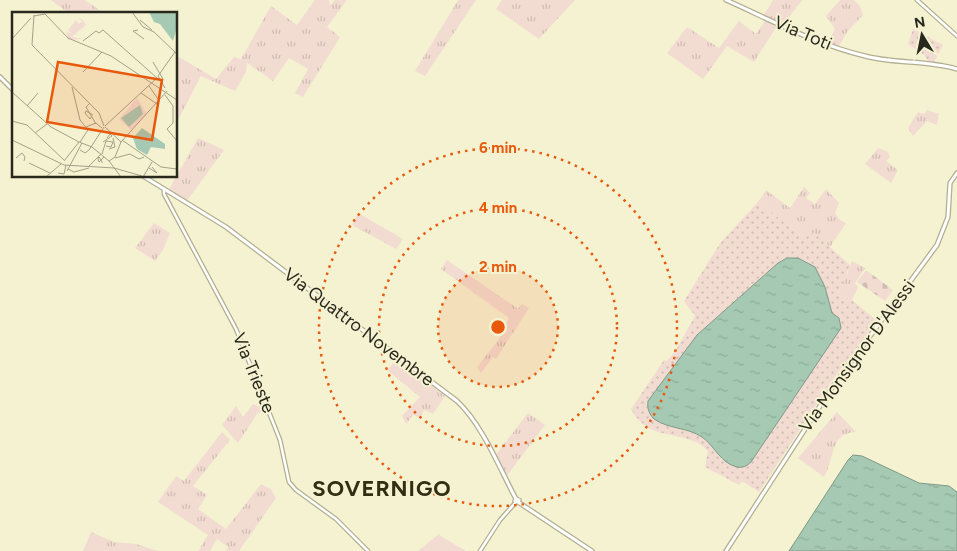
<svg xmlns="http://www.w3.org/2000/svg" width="957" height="551" viewBox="0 0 957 551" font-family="Figtree,sans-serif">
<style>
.grass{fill:url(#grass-tufts)}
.cemetery{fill:url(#cemetery-stones)}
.park{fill:url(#park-dots);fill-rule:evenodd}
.pitch{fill:#f2dbd1}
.water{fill:url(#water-ripples);stroke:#809986}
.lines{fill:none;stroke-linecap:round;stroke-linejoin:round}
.minor-casing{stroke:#b2af91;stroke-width:5}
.major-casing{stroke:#b2af91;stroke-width:5.5}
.minor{stroke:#fff;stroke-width:2.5}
.major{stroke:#fff;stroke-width:3}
.ring{fill:none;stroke:#e8590c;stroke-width:2.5;stroke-dasharray:2.5 5}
.labels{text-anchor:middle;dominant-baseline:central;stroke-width:4;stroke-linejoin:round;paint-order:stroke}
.street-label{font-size:18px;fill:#29281c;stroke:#f5f2d2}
.district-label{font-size:22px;font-weight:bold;letter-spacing:1px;fill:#312e14;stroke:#f5f2d2}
.inset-road{fill:none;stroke:#a3a189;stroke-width:1}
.view{fill:#e8590c;fill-opacity:0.15;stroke:#e8590c;stroke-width:2.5}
.inset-edge{fill:none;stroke:#29281c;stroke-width:2.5}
.centre{fill:#e8590c;stroke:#f5f2d2;stroke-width:2.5}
.ring-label{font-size:15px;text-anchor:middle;font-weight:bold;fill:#e8590c;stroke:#f5f2d2;stroke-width:4;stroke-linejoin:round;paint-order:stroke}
</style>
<defs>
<pattern id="grass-tufts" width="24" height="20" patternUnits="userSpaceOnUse" patternTransform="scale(1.25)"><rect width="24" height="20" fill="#f2dbd1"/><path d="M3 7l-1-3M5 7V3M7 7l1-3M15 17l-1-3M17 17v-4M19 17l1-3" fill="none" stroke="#d0bcb3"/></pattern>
<pattern id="cemetery-stones" width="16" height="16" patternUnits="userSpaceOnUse" patternTransform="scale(1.25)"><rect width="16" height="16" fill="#f2dbd1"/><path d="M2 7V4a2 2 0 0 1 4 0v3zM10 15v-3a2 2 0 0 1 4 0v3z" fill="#d0bcb3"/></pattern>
<pattern id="park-dots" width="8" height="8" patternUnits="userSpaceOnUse" patternTransform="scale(1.25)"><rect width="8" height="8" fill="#f2dbd1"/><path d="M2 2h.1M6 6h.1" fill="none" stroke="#d0bcb3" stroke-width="1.8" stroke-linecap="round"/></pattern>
<pattern id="water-ripples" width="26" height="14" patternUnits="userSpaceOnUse" patternTransform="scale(1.25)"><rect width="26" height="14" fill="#a5c9b3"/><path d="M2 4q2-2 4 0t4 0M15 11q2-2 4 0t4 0" fill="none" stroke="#8ead99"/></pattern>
</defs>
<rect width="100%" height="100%" fill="#f5f2d2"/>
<path class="grass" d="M51 0H85L105 14H69Z
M315 0H329L330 5 335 0H347L327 27 340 37 303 97 295 93 308 69 289 58 273 81 247 63 246 72 235 91 201 76 176 124V62L179 57 216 79 234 57 241 59 271 6 297 25Z
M458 0H476L425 76 415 71Z
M502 0H575L539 39 496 9Z
M773 0H802L784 24 764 15Z
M840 0H854L860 6 863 15 847 32 839 46 828 42 835 29 826 16Z
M739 21 756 34 765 21 777 26 754 62 727 46 703 79 667 53 687 27 719 48Z
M927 110 939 114 937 125 927 121 913 136 908 128 918 112 924 114Z
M198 138 224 150 186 202 168 191Z
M878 148 888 152 890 157 886 161 898 170 891 183 865 164Z
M804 187 810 193 806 198 815 204 826 189 839 203 835 213 840 220 846 223 830 247 813 232 803 237 758 202 766 190 790 208Z
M358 213 403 239 396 249 352 225Z
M154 223 170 233 163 250 155 261 135 248Z
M447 260 518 309 522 304 529 308 496 359 493 357 481 373 477 367 499 339 509 318 441 269Z
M852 261 865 268 855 283 858 287 852 300 838 295Z
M397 359 445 396 433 414 424 410 420 418 413 415 406 424 402 416 420 397 387 370Z
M253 404 266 409 257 414 238 443 222 425 236 406 243 417Z
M837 412 856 432C829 433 835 459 824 477L798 458Z
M528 413 545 425 506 477 494 457Z
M222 432 230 440 193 486 207 495 198 509 226 529 261 484 271 489 276 498 239 551H226L228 547 217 539 210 551H198L208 535 158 502 176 476 184 481Z
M91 532 114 542 136 544 158 551H83Z"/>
<path class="cemetery" d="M866 270 893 290 885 301 857 282Z"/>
<path class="park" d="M913 29 943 45 934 62 928 61 924 55 908 44Z
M758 202 803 237 813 232 850 265 838 295 852 300 877 321 831 382 759 492 742 481 739 485 705 467 708 451C704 448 700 443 695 442 671 431 646 438 631 409L664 360 667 361 676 350 695 316 684 301 721 242ZM787 258C819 254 826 290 832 313L839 318 841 328 751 462 743 467 722 460 711 445 699 435 655 419 648 410V401L697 335 780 261Z"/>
<path class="pitch" d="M439 534 442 537 466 551H418Z"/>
<path class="water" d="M787 258H798L815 267 825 287 832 313 839 318 841 328 751 462C747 466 743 468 737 467 720 463 715 446 702 437 687 427 668 429 654 419 649 414 647 408 648 401L697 335 778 263Z
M853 455 862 456 919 483 949 486 957 492V551H789L848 460Z"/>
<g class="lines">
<defs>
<path id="minor" d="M917 0 957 36
M164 189V194L236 329 280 440 289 482 296 490 336 519 368 551
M480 551 500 520 516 502"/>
<path id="major" d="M726 0C771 20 817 45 865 56 895 64 927 60 957 69
M0 77 14 91
M143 176 226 227 457 401C482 424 500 469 516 499
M516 499 519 500 518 502 515 501Z
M518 502 592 551
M726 551 831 389 937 245 948 217 950 183 957 173"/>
</defs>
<use href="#minor" class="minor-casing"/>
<use href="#major" class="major-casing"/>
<use href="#minor" class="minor"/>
<use href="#major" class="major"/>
</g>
<circle cx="498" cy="327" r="60" fill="#e8590c" fill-opacity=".12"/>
<g class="ring">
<circle cx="498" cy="327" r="60"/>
<circle cx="498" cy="327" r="119"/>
<circle cx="498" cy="327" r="179"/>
</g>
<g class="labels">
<g class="street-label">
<text transform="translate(803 33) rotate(23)">Via Toti</text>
<text transform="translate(359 327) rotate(37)">Via Quattro Novembre</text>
<text transform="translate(857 356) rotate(-54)">Via Monsignor D'Alessi</text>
<text transform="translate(254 373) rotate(68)">Via Trieste</text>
</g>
<g class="district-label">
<text x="382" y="488">SOVERNIGO</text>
</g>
</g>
<g transform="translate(12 12)">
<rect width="165" height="165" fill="#f5f2d2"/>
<path d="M66 6 70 7 74 13 60 25 71 27 56 28 54 19 60 22 56 18 64 8 67 12 70 9Z" fill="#f2dbd1"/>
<path d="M125 86 135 102 119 118 107 107ZM128 93 131 102 117 115 109 106Z" fill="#f2dbd1" fill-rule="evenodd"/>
<path d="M137 0 164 1 165 15 161 29 148 12 142 10ZM128 93 131 102 117 115 109 106ZM130 116 153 132V137L139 135 135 143 125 137 121 126Z" fill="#a5c9b3"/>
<path class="inset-road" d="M120 0 131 15 142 20 165 42M22 3 20 33 87 101 92 114M22 4 33 2 56 26 99 44 165 88M128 8 140 18M126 18 121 19 132 27M0 27 19 6M71 29 84 19 87 21 91 18 145 66M141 50 151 67M71 60 90 40M137 74 146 87M60 75 68 108 76 118 68 130M153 76 146 64 163 40M0 80 39 115 67 130M129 81 145 92M153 83 161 94V111M78 91 74 95 84 112M15 94 26 81M80 104 78 107 73 101 74 99 81 103M0 109 15 113 52 148M161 111 155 117 165 129M93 114 145 66M74 115 84 111 90 116M93 115 109 130M23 121 35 112M0 128 52 153 102 156 130 164M110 128 149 155 165 157M67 130 80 135 97 149M91 130 100 124 98 122 95 126M97 137 103 135 101 126M68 138 73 141 77 138 92 115M90 142 94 129 101 130 99 135 94 134M4 146 10 141 13 145 12 149M103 146 118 142 127 147 132 145M52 149 67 130M97 149 109 165M97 149 103 145 109 130 155 79M17 151 38 161M90 151V150L89 148 87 145 86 147 87 150 92 145M76 155 89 142M137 156 145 161 140 155M56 157 62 160 77 156M55 159 70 131M46 161 52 162 54 153M34 165 49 152M131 165 140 150"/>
<path class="view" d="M46 50 150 68 140 128 35 110Z"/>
<rect width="165" height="165" class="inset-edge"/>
</g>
<circle cx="498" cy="327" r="8" class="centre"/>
<g class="ring-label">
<text x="498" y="153">6 min</text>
<text x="498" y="213">4 min</text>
<text x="498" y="272">2 min</text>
</g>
<g transform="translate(922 35) rotate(350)" stroke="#f5f2d2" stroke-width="4" paint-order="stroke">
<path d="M0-4L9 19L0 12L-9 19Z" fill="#29281c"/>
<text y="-8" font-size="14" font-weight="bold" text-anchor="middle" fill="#29281c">N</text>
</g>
</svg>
